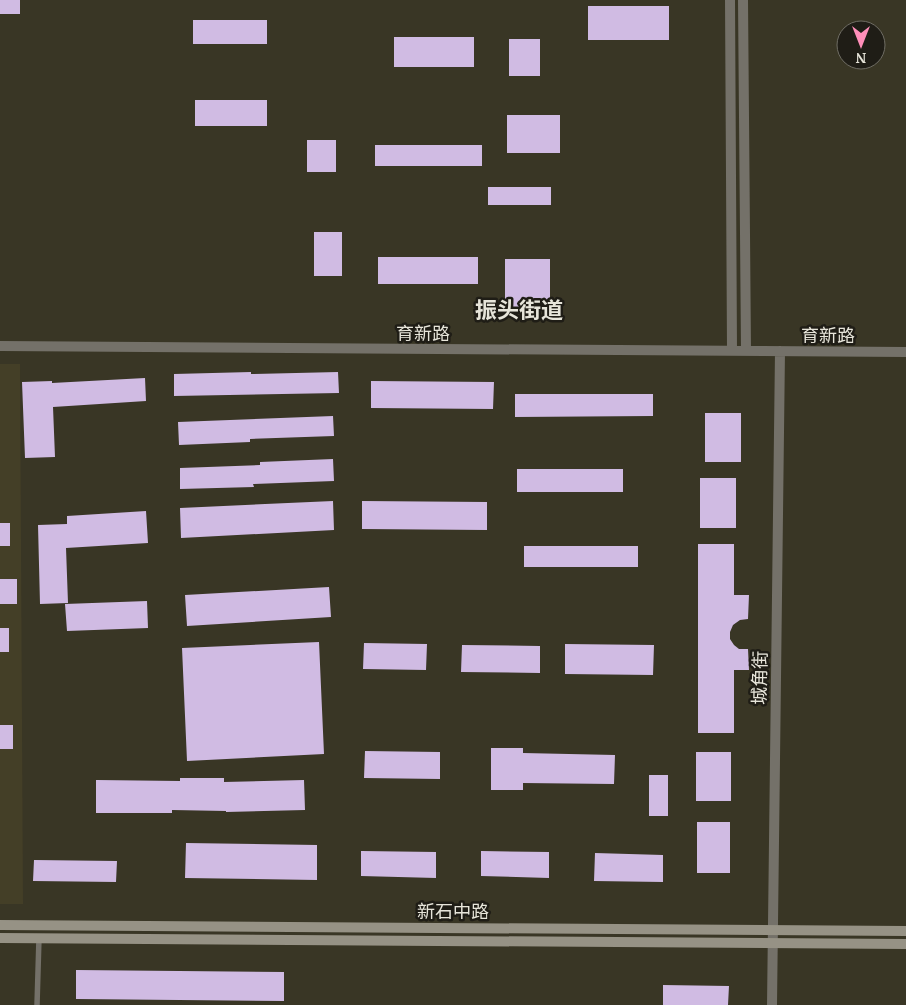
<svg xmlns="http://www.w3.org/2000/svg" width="906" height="1005" viewBox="0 0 906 1005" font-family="'PT Serif','Noto Sans SC',serif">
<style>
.built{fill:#443f27}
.building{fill:#d0bbe3}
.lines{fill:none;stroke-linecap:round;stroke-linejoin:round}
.service{stroke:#747169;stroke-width:5.5}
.tertiary{stroke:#747169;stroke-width:10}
.secondary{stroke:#969285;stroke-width:10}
.labels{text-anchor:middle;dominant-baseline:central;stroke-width:5;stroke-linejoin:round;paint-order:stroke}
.street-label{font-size:18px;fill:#e7e5da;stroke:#1f1d16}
.district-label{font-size:22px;font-weight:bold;fill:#e7e5da;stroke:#1f1d16}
</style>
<rect width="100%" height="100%" fill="#393625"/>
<path class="built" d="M0 364H20L23 904H0Z"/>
<path class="building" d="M0 0H20V14H0Z
M588 6H669V40H588Z
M193 20H267V44H193Z
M394 37H474V67H394Z
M509 39H540V76H509Z
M195 100H267V126H195Z
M507 115H560V153H507Z
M307 140H336V172H307Z
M375 145H482V166H375Z
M488 187H551V205H488Z
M314 232H342V276H314Z
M378 257H478V284H378Z
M505 259H550V312H505Z
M251 372V374L338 372 339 393 174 396V374Z
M145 378 146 401 53 407 55 457 25 458 22 382 52 381V383Z
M371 381 494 382 493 409 371 408Z
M515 394H653V416L515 417Z
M705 413H741V462H705Z
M333 416 334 436 250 439V442L179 445 178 422Z
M333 459 334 481 253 484 254 487 180 489V468L260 465V462Z
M517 469H623V492H517Z
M700 478H736V528H700Z
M333 501 334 530 181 538 180 508Z
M362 501 487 502V530L362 529Z
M146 511 148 543 66 548 68 603 40 604 38 525 67 524V516Z
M0 523H10V546H0Z
M698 544H734V595H749L748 619 740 620 733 625 730 632V639L734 645 739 649H748L749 670H734V733H698Z
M524 546H638V567H524Z
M0 579H17V604H0Z
M329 587 331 617 187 626 185 595Z
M147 601 148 628 67 631 65 604Z
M0 628H9V652H0Z
M319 642 324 754 187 761 182 648Z
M364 643 427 644 426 670 363 669Z
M565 644 654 645 653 675 565 674Z
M462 645 540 646V673L461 672Z
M0 725H13V749H0Z
M491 748H523V753L615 755 614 784 523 783V790H491Z
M365 751 440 752V779L364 778Z
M696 752H731V801H696Z
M649 775H668V816H649Z
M180 778H224V782L304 780 305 810 226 812V811L172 810V813H96V780L180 781Z
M697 822H730V873H697Z
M186 843 317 845V880L185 878Z
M361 851 436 852V878L361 876Z
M481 851 549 852V878L481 876Z
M595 853 663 855V882L594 881Z
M34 860 117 861 116 882 33 881Z
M76 970 284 972V1001L76 999Z
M663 985 729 986 728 1005H663Z"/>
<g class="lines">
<path class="service" d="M37 1005 39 938"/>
<path class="tertiary" d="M730 0 732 350
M743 0 746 351
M0 346 906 352
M772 1005 780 351"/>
<path class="secondary" d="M0 925 906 931
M0 938 906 944"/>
</g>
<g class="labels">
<g class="street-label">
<text x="423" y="333">育新路</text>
<text x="828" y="335">育新路</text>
<text transform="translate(759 678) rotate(-89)">城角街</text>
<text x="453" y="911">新石中路</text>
</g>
<g class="district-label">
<text x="519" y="309">振头街道</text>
</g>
</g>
<g transform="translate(861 45) rotate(180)"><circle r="24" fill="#1f1d16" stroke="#6f6d64"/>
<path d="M0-4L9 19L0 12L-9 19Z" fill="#ff8eb9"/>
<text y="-8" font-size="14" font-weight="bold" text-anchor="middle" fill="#e7e5da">N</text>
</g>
</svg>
